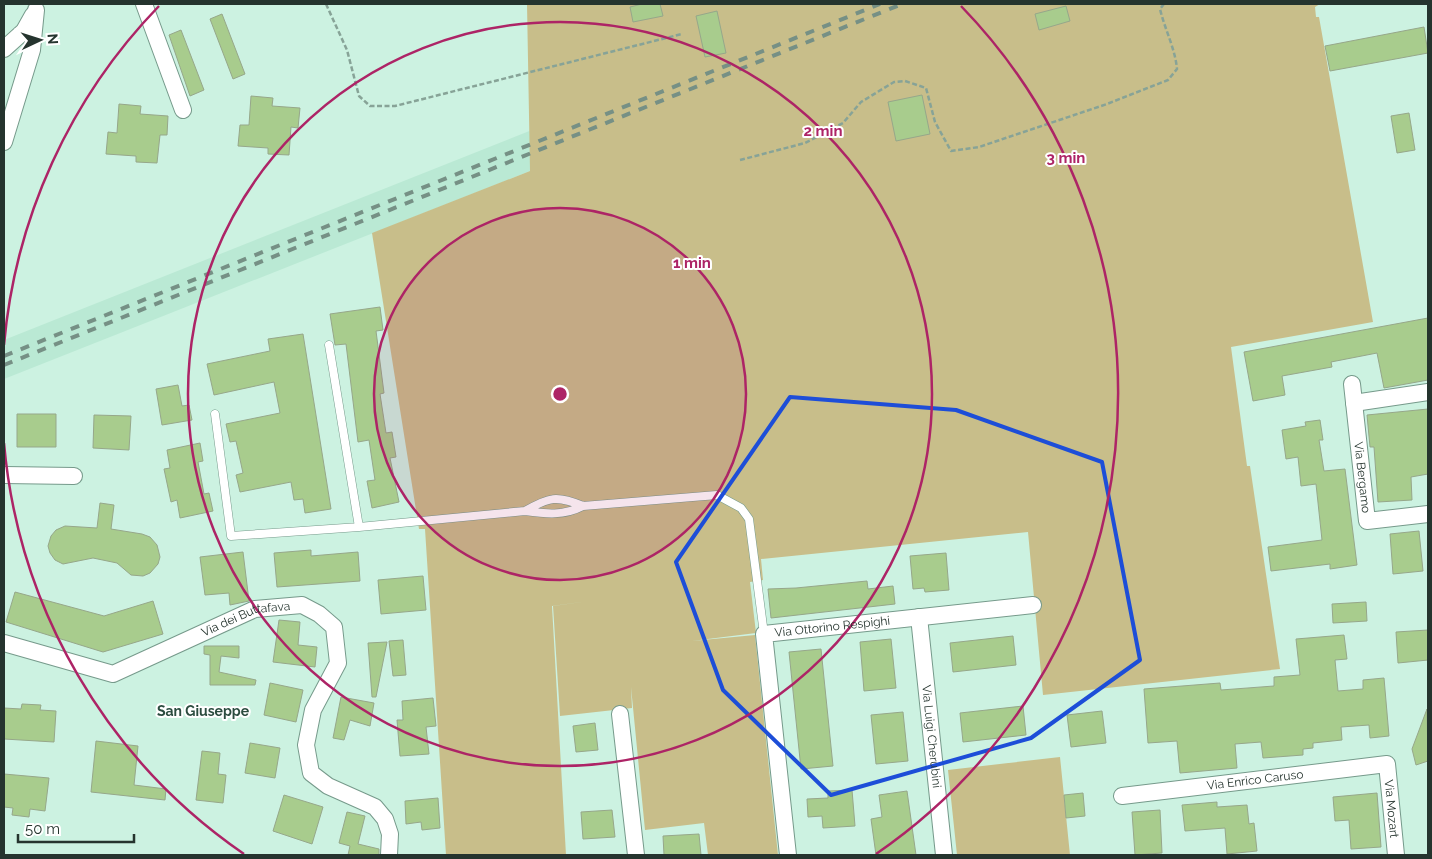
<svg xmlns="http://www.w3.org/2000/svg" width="1432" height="859" viewBox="0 0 1432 859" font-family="Raleway,sans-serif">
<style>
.built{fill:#bae9d4}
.green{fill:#c8be8a}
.building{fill:#a8cc8d;stroke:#96a78a}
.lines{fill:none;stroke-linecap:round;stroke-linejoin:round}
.lane-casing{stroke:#769a8b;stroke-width:9}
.street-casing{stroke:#769a8b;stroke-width:18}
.path{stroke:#87a397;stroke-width:2.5;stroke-dasharray:5 2.5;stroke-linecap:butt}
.lane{stroke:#fff;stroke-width:8}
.street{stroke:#fff;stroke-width:16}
.rail{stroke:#769085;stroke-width:4;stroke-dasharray:9 9;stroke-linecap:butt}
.marked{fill:none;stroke:#1d4ed8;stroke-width:4;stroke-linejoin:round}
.ring{fill:none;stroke:#ad2466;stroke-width:2.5}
.labels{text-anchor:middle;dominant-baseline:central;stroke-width:4;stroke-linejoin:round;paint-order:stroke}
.street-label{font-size:12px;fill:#25342e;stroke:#fff}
.neighbourhood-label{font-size:14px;font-weight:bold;fill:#2b4c3f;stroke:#fff}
.centre{fill:#ad2466;stroke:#fff;stroke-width:2.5}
.ring-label{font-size:15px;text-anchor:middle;font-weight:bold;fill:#ad2466;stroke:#fff;stroke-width:4;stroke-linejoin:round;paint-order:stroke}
</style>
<rect width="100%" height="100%" fill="#ccf2e1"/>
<path class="built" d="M728 52 530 171 4 379V340Z"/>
<path class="green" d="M527 4H1320L1315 7 1316 17H1319L1373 322 1231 347 1247 466H1250L1280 669 1043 695 1028 532 761 559 763 580 750 582 756 633 692 641 755 635 778 855H708L704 823 645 830 631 687 632 708 560 716 553 606 589 601 552 606 566 855H446L425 529H419L372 233 530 171Z
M1060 757 1070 855H957L948 770Z"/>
<path class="building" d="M642 4H660L663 16 633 22 630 7Z
M1066 6 1070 21 1039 30 1035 14Z
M717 11 726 53 705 57 696 16Z
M222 14 245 74 233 79 210 19Z
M1424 27 1428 53 1330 71 1325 46Z
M181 30 204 90 190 96 169 35Z
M922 95 930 134 896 141 888 102Z
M251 96 273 98 272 106 300 108 298 128 291 127 289 155 268 154V148L238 146 240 125H249Z
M119 104 141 106 140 114 168 116 167 135H160L157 163 136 162V156L106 154 108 132 117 133Z
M1409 113 1415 150 1397 153 1391 116Z
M380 307 383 330 376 331 384 393 380 394 386 433 392 432 396 457 390 458 399 502 372 508 367 481 375 480 369 440 358 442 346 344 335 345 330 314Z
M1428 318V380L1384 388 1377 353 1331 362 1332 367 1282 376 1285 395 1253 401 1244 352Z
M303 334 331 509 305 513 303 499 294 500 291 482 240 492 236 475 243 473 236 441 230 442 226 424 280 413 274 382 214 395 207 364 270 351 268 339Z
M178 385 182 406 189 405 192 420 162 425 156 389Z
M1428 409V474L1411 477 1412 500 1378 502 1374 447H1370L1367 415Z
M17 414H56V447H17Z
M94 415 131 416 129 450 93 448Z
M1320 420 1323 440H1319L1324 471 1345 469 1357 565 1330 569V564L1271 571 1268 547 1322 540 1316 484 1301 486 1298 457 1286 459 1282 430 1306 426 1305 422Z
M200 443 203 461 198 462 204 494 209 493 213 511 180 518 177 500 171 502 164 469 170 468 167 450Z
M100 503 114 505 111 529 142 534 150 537 157 545 160 557 158 564 150 573 143 576 131 575 117 563 93 558 63 564 55 560 50 553 48 546 51 536 56 530 65 526 97 528Z
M1419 531 1423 571 1393 574 1390 534Z
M311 550V556L358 552 360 581 277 587 274 553Z
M243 552 249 601 230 605 229 593 205 595 200 557Z
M946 553 949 590 925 592 924 588 913 589 910 556Z
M423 576 426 610 381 614 378 580Z
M867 581 868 589 893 586 895 604 771 618 768 589 796 588Z
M15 592 104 616 153 601 163 634 103 652 6 622Z
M1366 602 1367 621 1333 623 1332 604Z
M279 620 300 622 298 645 317 647 315 667 273 662Z
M1428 630V660L1398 663 1396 632Z
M1344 635 1347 659 1335 660 1338 691 1363 689V680L1384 678 1389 736 1370 738 1369 725 1341 727 1342 740 1313 743V748L1303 749V755L1263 758 1261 742 1235 744 1237 768 1180 773 1177 741 1148 743 1144 689 1220 683 1221 690 1274 686V677L1300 675 1296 639Z
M1013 636 1016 665 953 672 950 643Z
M891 639 896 688 864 691 860 642Z
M403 640 406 675 393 676 389 641Z
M387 642 376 697H372L368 643Z
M204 646H239V658L221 656 219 672 256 680 255 685H210V655L204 654Z
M821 649 833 766 801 769 789 652Z
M270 683 303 690 296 722 264 715Z
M341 697 374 703 370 726 350 720 344 740 333 738Z
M433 698 436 726 426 727 429 754 400 756 397 720H403L402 701Z
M22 704 41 705 40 710 56 711 54 742 4 739V708L21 709Z
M1023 706 1026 735 963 742 960 713Z
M1427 709 1428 761 1416 765 1412 749Z
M1102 711 1106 743 1071 747 1067 715Z
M903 712 908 761 876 764 871 715Z
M595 723 598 750 576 752 573 726Z
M96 741 138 746 134 785 166 789 165 800 91 792Z
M250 743 280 748 275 778 245 773Z
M202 751 220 753 218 774 226 775 223 803 196 800Z
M4 774 49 778 45 811 30 809 29 817 12 815 13 808 4 807Z
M852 790 855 826 823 828 822 816 808 817 807 799 828 798V791Z
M907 791 916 855H876L871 819 882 817 879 795Z
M1083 793 1085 816 1066 818 1064 795Z
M1377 793 1381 847 1351 849 1349 820 1335 821 1333 797Z
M284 795 323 807 312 844 273 831Z
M438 798 440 828 422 830 421 822 406 824 405 801Z
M1217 802V807L1247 805 1249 824 1254 823 1257 851 1227 854 1225 828 1185 831 1182 805Z
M612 810 615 837 583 839 581 812Z
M1160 810 1162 853 1135 855 1132 812Z
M347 812 365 816 358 844 379 849V855H348L350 846 339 843Z
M699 834 701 855H664L663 836Z"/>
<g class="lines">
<defs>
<path id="lane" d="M329 345 359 527
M215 414 231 536 359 527 525 511C549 497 557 495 583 506L717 495 741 508 749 519 764 634
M525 511C546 514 564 516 583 506"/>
<g id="street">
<path d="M144 4 183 110"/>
<path d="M4 49 24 31 33 15"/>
<path d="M4 142 32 50 36 10"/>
<path id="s1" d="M1352 384 1367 521 1428 514"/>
<path d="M1354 403 1428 392"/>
<path d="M4 475 74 476"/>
<path id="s2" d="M919 617 944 855"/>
<path id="s3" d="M4 643 113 674 255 609 302 605 319 614 334 627 338 663 313 710 306 745 311 773 328 786 375 807 385 819 390 834 389 855"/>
<path d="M620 714 636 855"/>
<path id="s4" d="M1122 796 1387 764 1396 855"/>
<path id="s5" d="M788 855 764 634 1033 605"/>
</g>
</defs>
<use href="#lane" class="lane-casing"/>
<use href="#street" class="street-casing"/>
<path class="path" d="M326 4 347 50 359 96 370 106H395L682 34
M740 160 805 143 843 123 861 102 894 82 905 81 926 88 935 122 951 151 979 147 1107 104 1168 80 1177 69C1175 48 1165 30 1160 9L1164 4"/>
<use href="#lane" class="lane"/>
<use href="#street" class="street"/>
<path class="rail" d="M4 356 880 4
M4 365 902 4"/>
</g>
<path class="marked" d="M790 397 956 410 1102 462 1140 660 1031 738 831 795 723 690 676 562Z"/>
<circle cx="560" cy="394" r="186" fill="#ad2466" fill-opacity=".12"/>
<g class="ring">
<circle cx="560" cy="394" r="186"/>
<circle cx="560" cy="394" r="372"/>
<path d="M244 854A558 558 0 0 1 4 443M4 345A558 558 0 0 1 159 6M961 6A558 558 0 0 1 876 854"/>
</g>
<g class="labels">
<g class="street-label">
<text stroke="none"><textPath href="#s1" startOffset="94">Via Bergamo</textPath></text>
<text stroke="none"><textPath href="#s3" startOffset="258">Via dei Buttafava</textPath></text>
<text stroke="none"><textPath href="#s5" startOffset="291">Via Ottorino Respighi</textPath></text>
<text stroke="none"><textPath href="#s2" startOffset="120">Via Luigi Cherubini</textPath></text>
<text stroke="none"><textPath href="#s4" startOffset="134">Via Enrico Caruso</textPath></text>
<text stroke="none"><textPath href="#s4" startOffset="312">Via Mozart</textPath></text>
</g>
<g class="neighbourhood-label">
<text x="203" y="711">San Giuseppe</text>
</g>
</g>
<circle cx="560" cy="394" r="8" class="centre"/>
<g class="ring-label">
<text x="823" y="136">2 min</text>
<text x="1066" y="163">3 min</text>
<text x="692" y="268">1 min</text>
</g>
<rect width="1432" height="859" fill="none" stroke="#25342e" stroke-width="10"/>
<g transform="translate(40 40) rotate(86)" stroke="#ffffff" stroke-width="4" paint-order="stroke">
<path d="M0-4L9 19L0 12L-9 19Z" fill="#25342e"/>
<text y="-8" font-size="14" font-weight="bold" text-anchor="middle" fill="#25342e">N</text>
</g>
<path d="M18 834v8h116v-8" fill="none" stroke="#25342e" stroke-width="2.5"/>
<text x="25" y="834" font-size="15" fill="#25342e" stroke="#ffffff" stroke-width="4" paint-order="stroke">50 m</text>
</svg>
